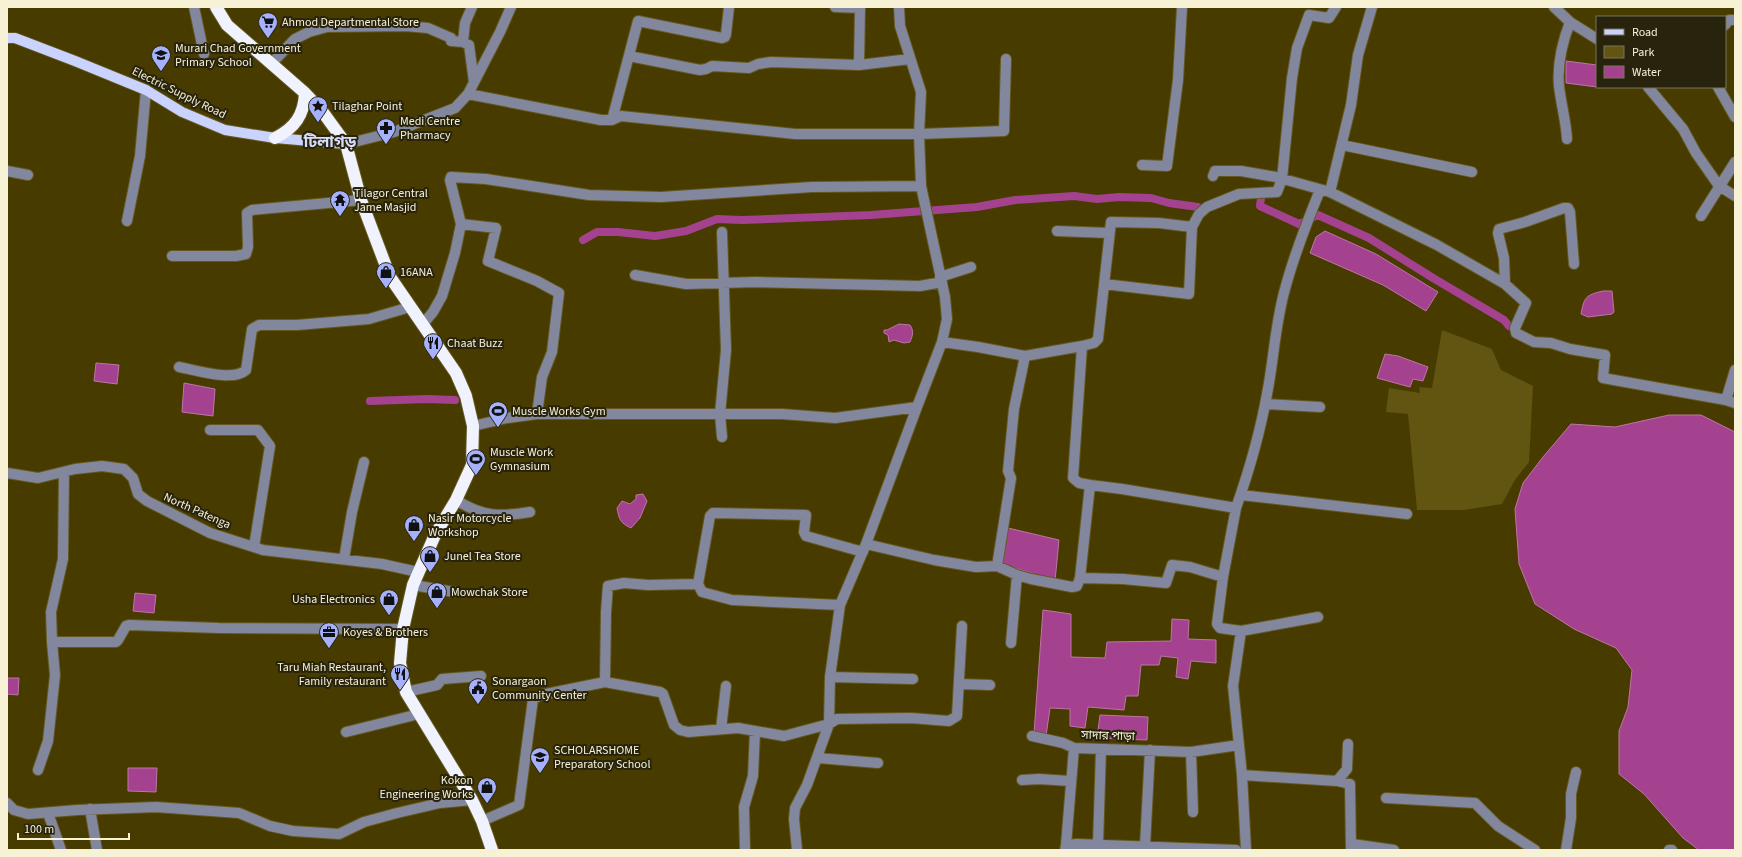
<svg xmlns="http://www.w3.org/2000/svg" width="1742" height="857" viewBox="0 0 1742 857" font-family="'Source Sans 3','Noto Sans Bengali',sans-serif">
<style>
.green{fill:#625411}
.water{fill:#a4428f;stroke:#bd76a4}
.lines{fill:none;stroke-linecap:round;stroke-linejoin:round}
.canal{stroke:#a4428f;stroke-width:8}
.minor-casing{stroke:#635822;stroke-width:12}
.major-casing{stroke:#635822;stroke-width:12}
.highway-casing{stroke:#635822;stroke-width:14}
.minor{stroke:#83879d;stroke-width:10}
.major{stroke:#cad2fe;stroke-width:10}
.highway{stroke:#f0f3fd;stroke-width:12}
.labels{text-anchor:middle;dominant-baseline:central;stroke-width:4;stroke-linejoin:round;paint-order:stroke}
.poi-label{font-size:12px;fill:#f7f1d6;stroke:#28230d;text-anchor:start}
.street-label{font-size:12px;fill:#f7f1d6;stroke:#28230d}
.district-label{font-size:16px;font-weight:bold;fill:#d7ddfa;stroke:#28230d}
</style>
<rect width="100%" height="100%" fill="#473b00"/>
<path class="green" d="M1442 330 1492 349 1501 370 1533 386 1529 462 1515 480 1502 504 1464 510H1417L1408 414 1386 412 1389 388 1420 393 1419 387 1432 388Z"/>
<path class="water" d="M1566 61 1597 65V87L1566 83Z
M1325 231 1376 254 1438 292 1426 311 1383 285 1310 253 1316 237Z
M1603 291H1612L1614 312 1612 314 1588 317 1581 314C1584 297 1586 295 1603 291Z
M899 324 910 325C914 331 913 335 910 342L904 343 894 340 889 342 888 335 884 333V330H887Z
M1385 354 1398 356 1428 367 1423 381 1413 379 1410 387 1377 378Z
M96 363 119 365 117 384 94 381Z
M184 383 215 389 213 416 182 412Z
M1669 415H1701L1735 432V850H1699L1683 838 1644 794 1619 774V731L1628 707 1632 670 1616 648 1574 629 1535 604 1519 564 1515 509 1523 483 1543 457 1571 424 1615 427Z
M643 494 647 501 640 518 631 528C620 523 619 519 617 508L622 501 630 504 636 499V495Z
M1008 528 1059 540 1055 581 1003 564Z
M135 593 156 595 154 613 133 611Z
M1043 610 1071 614V657L1105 658 1107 642 1171 641 1172 619 1189 620 1188 639 1216 640V663L1191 661 1188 679 1176 677 1178 658 1161 656 1159 665H1141L1138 696H1126L1124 710 1088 707 1085 728 1070 726V709L1050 708 1046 736 1034 733Z
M7 678H19L18 695 7 694Z
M1100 715 1148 717 1147 740 1097 738Z
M128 768H157L156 792 128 791Z"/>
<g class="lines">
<path class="canal" d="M1261 198 1260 206 1299 224 1318 215 1369 238 1433 278 1504 320 1509 326
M583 240 597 232H618L655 236 686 231 717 219 742 220 871 215 977 207 1015 200 1074 196 1097 199 1119 197 1151 198 1169 203 1198 207
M370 401 427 399 455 400"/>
<defs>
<path id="minor" d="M194 7 204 54
M472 7 465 23 463 42 469 45 474 82
M835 7 860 8 859 65 910 59
M1554 7 1570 22 1597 39
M1725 25 1729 20H1735
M629 56 700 70 706 69 712 66 749 68 758 64 771 62 859 65
M272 63 295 39 309 32 327 27 405 26 428 28 451 38V41L463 42
M1648 87 1683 129 1696 153 1719 186 1735 196
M1718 87 1735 117
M468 94 601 120H612L621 116 795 134H919L1004 131 1006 59
M612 120 638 21 722 38 725 37 726 34 729 7
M1567 139C1566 121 1561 104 1559 86 1557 64 1562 43 1570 22
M346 144 394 132 455 108 468 94 500 32 511 7
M1342 145 1472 172
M1142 165 1167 166 1178 80 1182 7
M7 171 28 175
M1213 176 1215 171H1241L1276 177 1330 192 1437 245 1505 284 1526 303 1515 328 1516 333 1534 342 1551 343 1570 349 1605 355 1603 378 1726 400
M1330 192 1351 105 1358 55 1372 7
M1701 216 1735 162
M127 221 140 156 146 90
M461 224 496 228 488 261 537 281 559 293 552 352 542 377 537 414
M1057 231 1109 233
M722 232 726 350 720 414 722 437
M172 256H236L246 254 248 247 247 213 252 210 361 200
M635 275 686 284 756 282 920 286 942 282
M940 277 971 267
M1104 284 1189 294 1192 227
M1505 284 1504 258 1498 233 1499 229 1525 222 1564 208H1568L1570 212 1574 264
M423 324 433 312 442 296 455 253 461 224 450 180 451 177 486 179 589 195 661 197 812 187 921 186
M942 342 978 347 1025 356
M179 367C196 370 233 382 246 370L252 329 259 325H297L369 319 410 307
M1735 370 1726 400 1735 403
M1265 404 1320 407
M473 426 507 418 537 414H782L835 418 917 407
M210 430H258L270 446 254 547
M7 473 38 478 75 469 102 466 124 469 133 478 138 494 147 501 210 533 263 550 382 564 418 572
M1090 485 1079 483 1073 478 1082 346 1094 343 1098 339 1111 222 1159 223 1192 227 1199 214 1207 207 1239 194 1277 192 1282 179 1292 78 1297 48 1309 15 1329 18 1336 7
M1241 495 1407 514
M456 500C483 517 500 517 530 512
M1236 508C1249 471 1260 433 1267 394 1274 359 1275 324 1285 289 1294 255 1307 222 1320 190
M866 544 934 560 976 567 997 566 1017 575 1031 579 1072 587 1077 586 1080 578 1090 485 1122 489 1236 508 1223 577 1217 624 1220 628 1241 631 1233 686 1242 775 1246 850
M344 559 352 512 364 462
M997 566 1011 478 1008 471 1014 409 1025 356 1082 346
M1080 578 1123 579 1166 583 1172 565 1190 567 1223 577
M698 584 710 516 713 513 806 515 804 532 806 536 863 552
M413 585 454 592
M1241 631 1318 617
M52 642H116L118 640 126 626 129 625 219 628 403 629
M1011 643 1017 575
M830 677 913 679
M605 682 660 692 663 694 674 725 680 730 688 732 738 728 784 736 829 724 837 719 911 718 949 721 957 716 962 626
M959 684 990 685
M406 692 437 685 442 679 481 676
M721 729 726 686
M346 732 419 714
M1032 736 1063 743 1074 748
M1191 752 1193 812
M818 758 878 763
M38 770 48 741 55 675 52 642 51 612 63 559 64 472
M1242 775 1337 781 1350 784 1351 850
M1022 780 1039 779 1070 781
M1337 781 1347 769 1348 744
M1386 798 1475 803 1498 826 1535 850
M7 803 14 810 28 814 77 810 156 807 239 813 270 826 293 831 339 834 364 822 397 813 440 803 472 800
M90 809 97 850
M48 813 61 850
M482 821 519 805 533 699 541 695 605 682 606 612 608 586 624 583 648 585 698 584 702 592 732 600 840 605
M1352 844 1394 850
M1066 845 1074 748 1191 752 1239 745
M1098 845 1101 749
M1145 846 1150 750
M745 850 744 807 753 776 755 731
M797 850 794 819 795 808 807 785 829 724 830 677 840 605 866 544 917 407 942 342 947 319 945 297 921 186 919 134 921 92 900 26 899 7
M1065 850 1066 845 1077 844 1236 850
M1566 850 1571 818V794L1576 772
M1669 850H1672"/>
<path id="major" d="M7 38H15L75 61 146 90 182 112 225 130 275 138 346 144"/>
<path id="highway" d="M216 7 227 25 305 93 322 111 346 144 361 200 390 277 456 373 466 396 473 426 472 465 456 500 435 535 413 585 403 629 400 663 406 692 472 800 482 821 492 850
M275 138C295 128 304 115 305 93"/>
</defs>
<use href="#minor" class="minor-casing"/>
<use href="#major" class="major-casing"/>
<use href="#highway" class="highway-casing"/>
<use href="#minor" class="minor"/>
<use href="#major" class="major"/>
<use href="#highway" class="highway"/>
</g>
<defs>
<symbol id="supermarket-pin" viewBox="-11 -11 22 30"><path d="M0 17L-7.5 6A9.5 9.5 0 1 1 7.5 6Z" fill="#a5b1fc" stroke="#28230d"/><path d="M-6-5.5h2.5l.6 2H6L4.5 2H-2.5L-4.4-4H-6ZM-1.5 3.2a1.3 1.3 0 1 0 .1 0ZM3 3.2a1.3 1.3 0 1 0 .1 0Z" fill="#111"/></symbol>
<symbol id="school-pin" viewBox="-11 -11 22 30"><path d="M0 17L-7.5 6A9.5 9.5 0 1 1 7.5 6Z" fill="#a5b1fc" stroke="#28230d"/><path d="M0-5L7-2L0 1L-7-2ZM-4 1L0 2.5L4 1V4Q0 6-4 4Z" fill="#111"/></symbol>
<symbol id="sight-pin" viewBox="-11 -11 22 30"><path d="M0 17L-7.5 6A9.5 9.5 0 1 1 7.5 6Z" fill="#a5b1fc" stroke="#28230d"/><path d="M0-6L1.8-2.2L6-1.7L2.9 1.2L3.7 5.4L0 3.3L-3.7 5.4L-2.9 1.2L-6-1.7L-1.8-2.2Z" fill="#111"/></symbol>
<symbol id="pharmacy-pin" viewBox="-11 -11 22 30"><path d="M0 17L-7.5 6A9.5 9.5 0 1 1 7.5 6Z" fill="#a5b1fc" stroke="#28230d"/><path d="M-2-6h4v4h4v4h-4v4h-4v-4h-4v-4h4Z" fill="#111"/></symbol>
<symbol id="temple-pin" viewBox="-11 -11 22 30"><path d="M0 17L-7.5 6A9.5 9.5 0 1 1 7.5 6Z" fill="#a5b1fc" stroke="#28230d"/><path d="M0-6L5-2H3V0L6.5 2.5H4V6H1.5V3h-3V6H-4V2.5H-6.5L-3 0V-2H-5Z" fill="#111"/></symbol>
<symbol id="shop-pin" viewBox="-11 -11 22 30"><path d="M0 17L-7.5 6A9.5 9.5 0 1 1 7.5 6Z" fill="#a5b1fc" stroke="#28230d"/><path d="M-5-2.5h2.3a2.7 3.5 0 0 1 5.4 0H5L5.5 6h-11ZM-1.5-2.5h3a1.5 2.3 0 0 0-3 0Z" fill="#111"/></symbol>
<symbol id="restaurant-pin" viewBox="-11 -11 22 30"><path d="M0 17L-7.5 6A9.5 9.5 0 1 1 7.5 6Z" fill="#a5b1fc" stroke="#28230d"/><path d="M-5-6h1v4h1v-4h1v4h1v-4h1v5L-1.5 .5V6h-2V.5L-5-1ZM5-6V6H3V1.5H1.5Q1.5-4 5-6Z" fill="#111"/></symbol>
<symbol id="stadium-pin" viewBox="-11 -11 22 30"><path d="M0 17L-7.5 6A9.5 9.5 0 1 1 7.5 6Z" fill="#a5b1fc" stroke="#28230d"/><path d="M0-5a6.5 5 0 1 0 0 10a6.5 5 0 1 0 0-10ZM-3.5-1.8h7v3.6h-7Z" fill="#111"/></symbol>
<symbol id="office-pin" viewBox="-11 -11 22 30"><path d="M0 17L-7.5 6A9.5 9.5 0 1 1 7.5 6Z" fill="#a5b1fc" stroke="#28230d"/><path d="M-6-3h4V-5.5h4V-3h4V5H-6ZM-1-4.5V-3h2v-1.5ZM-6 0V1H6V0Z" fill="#111"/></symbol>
<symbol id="civic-pin" viewBox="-11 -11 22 30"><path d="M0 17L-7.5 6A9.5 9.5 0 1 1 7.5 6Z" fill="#a5b1fc" stroke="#28230d"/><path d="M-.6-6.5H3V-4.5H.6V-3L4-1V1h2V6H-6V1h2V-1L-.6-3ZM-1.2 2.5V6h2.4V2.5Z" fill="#111"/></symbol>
</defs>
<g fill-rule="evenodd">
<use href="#supermarket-pin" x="257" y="11" width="22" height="30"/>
<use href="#school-pin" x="150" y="44" width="22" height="30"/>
<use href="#sight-pin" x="307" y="95" width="22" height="30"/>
<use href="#pharmacy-pin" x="375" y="117" width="22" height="30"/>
<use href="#temple-pin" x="329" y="189" width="22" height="30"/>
<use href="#shop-pin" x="375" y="261" width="22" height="30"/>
<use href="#restaurant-pin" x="422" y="332" width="22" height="30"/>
<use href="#stadium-pin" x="487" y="400" width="22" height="30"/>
<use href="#stadium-pin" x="465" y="448" width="22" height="30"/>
<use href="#shop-pin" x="403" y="514" width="22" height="30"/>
<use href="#shop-pin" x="419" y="545" width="22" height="30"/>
<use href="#shop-pin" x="426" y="581" width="22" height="30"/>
<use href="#shop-pin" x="378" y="588" width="22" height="30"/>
<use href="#office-pin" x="318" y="621" width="22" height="30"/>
<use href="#restaurant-pin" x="389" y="663" width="22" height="30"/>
<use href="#civic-pin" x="467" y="677" width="22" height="30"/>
<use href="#school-pin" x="529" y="746" width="22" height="30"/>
<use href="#shop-pin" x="476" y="776" width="22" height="30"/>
</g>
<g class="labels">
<g class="poi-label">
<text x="282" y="22">Ahmod Departmental Store</text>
<text x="175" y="48">Murari Chad Government<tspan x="175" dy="14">Primary School</tspan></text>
<text x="332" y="106">Tilaghar Point</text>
<text x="400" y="121">Medi Centre<tspan x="400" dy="14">Pharmacy</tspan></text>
<text x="354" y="193">Tilagor Central<tspan x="354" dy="14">Jame Masjid</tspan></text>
<text x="400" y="272">16ANA</text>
<text x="447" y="343">Chaat Buzz</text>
<text x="512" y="411">Muscle Works Gym</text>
<text x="490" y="452">Muscle Work<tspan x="490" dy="14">Gymnasium</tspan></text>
<text x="428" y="518">Nasir Motorcycle<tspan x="428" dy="14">Workshop</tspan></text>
<text x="444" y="556">Junel Tea Store</text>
<text x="451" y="592">Mowchak Store</text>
<text x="375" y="599" text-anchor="end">Usha Electronics</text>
<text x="343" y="632">Koyes &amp; Brothers</text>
<text x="386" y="667" text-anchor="end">Taru Miah Restaurant,<tspan x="386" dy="14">Family restaurant</tspan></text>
<text x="492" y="681">Sonargaon<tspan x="492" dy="14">Community Center</tspan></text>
<text x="554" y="750">SCHOLARSHOME<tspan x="554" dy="14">Preparatory School</tspan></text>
<text x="473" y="780" text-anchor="end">Kokon<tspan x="473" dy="14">Engineering Works</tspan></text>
</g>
<g class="street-label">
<text transform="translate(179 93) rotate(26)">Electric Supply Road</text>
<text transform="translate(197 511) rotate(24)">North Patenga</text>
<text transform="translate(1108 736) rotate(2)">সাদার পাড়া</text>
</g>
<g class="district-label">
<text x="330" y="142">টিলাগড়</text>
</g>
</g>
<rect width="1742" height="857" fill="none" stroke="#f7f1d6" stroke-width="16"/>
<rect x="1596" y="16" width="130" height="72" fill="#28230d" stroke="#7b755d"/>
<rect x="1604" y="29" width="20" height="6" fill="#cad2fe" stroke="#7b755d"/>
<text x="1632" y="36" font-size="12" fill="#f7f1d6">Road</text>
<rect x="1604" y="46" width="20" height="12" fill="#625411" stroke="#7b755d"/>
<text x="1632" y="56" font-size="12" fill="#f7f1d6">Park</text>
<rect x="1604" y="66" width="20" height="12" fill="#a4428f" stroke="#7b755d"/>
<text x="1632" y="76" font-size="12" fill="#f7f1d6">Water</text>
<path d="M18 833v6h111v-6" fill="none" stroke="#f7f1d6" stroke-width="2"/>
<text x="24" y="833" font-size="12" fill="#f7f1d6" stroke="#28230d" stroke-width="3" paint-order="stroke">100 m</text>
</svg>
